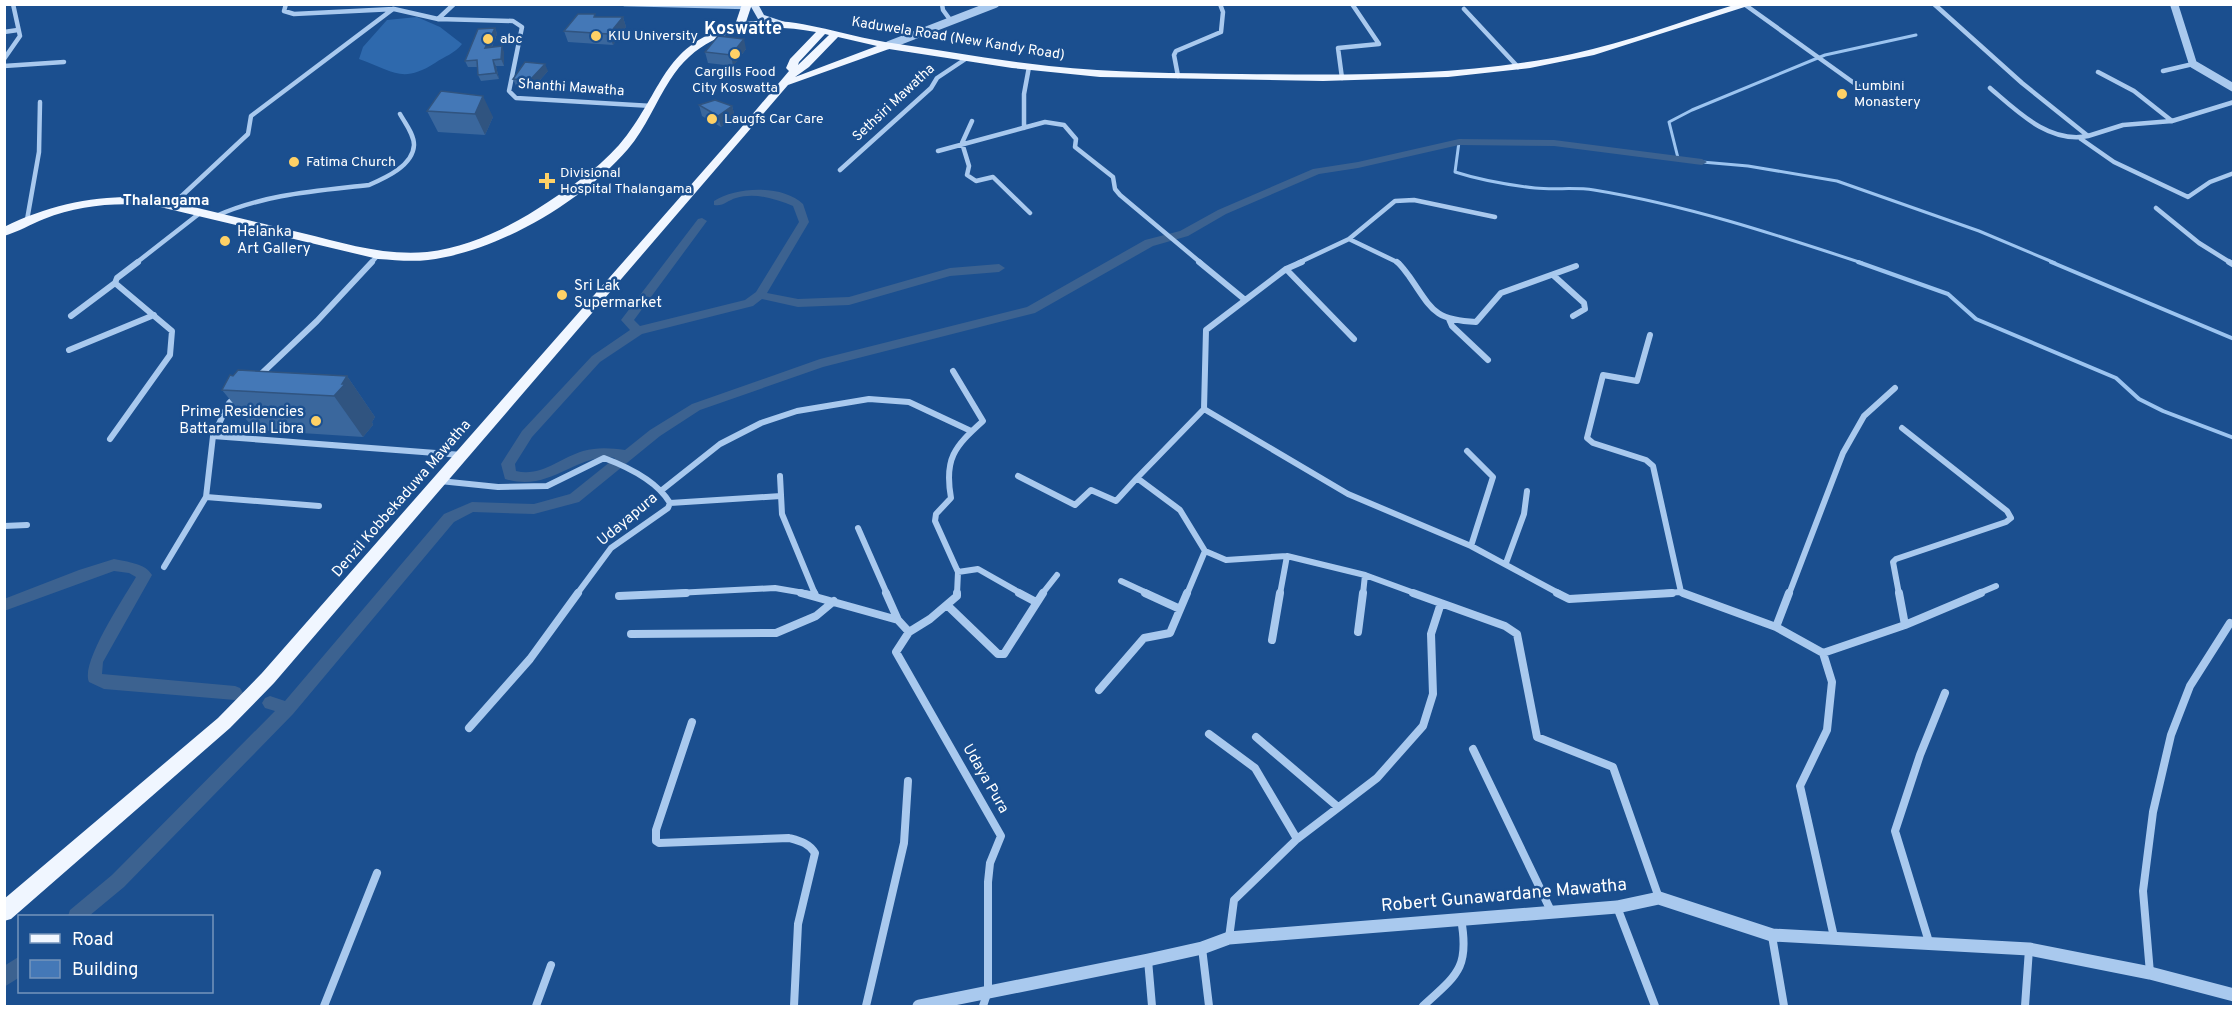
<svg xmlns="http://www.w3.org/2000/svg" width="2238" height="1011" viewBox="0 0 2238 1011" font-family="Overpass,sans-serif">
<style>
.green{fill:#2e69ad}
.lines{fill:none;stroke-linecap:round;stroke-linejoin:round}
.stream-far1{stroke:#9cc4f0;stroke-width:3}
.stream{stroke:#9cc4f0;stroke-width:4}
.canal{fill:#3c6290;fill-rule:evenodd}
.minor-far2{stroke:#a9c9ee;stroke-width:4.5}
.minor-far1{stroke:#a9c9ee;stroke-width:6}
.minor{stroke:#a9c9ee;stroke-width:8}
.tertiary-far1{stroke:#a9c9ee;stroke-width:8}
.tertiary{stroke:#a9c9ee;stroke-width:13}
.secondary{fill:#d6e6fa;fill-rule:evenodd}
.primary{fill:#f0f6ff;fill-rule:evenodd}
.wall{fill:#3a679d}
.shaded-wall{fill:#305480}
.building{fill:#4478b7;stroke:#305480;stroke-width:1.5}
.poi-dot{fill:#ffd166;stroke:#1b4f8f;stroke-width:2}
.labels{text-anchor:middle;dominant-baseline:central;stroke-width:5;stroke-linejoin:round;paint-order:stroke}
.far-poi-label{font-size:14px;fill:#fff;stroke:#1b4f8f;text-anchor:start}
.far-street-label{font-size:14px;fill:#fff;stroke:#1b4f8f}
.far-quarter-label{font-size:15px;font-weight:bold;fill:#fff;stroke:#1b4f8f}
.poi-label{font-size:15px;fill:#fff;stroke:#1b4f8f;text-anchor:start}
.street-label{font-size:15px;fill:#fff;stroke:#1b4f8f}
.far-district-label{font-size:18px;font-weight:bold;fill:#fff;stroke:#1b4f8f}
.near-street-label{font-size:18px;fill:#fff;stroke:#1b4f8f}
</style>
<rect width="100%" height="100%" fill="#1b4f8f"/>
<path class="green" d="M417 17 440 27 462 44C454 54 445 56 435 63 402 84 393 71 359 59L363 47 387 20Z"/>
<g class="lines">
<path class="stream-far1" d="M1459 142 1455 172C1480 180 1509 185 1535 188 1555 190 1575 187 1594 190 1686 205 1774 234 1862 263
M1678 158 1669 122 1692 110 1825 55 1916 35
M1702 162 1748 166 1837 181 1979 231 2055 263"/>
<path class="stream" d="M1858 262 1948 294 1976 319 2116 378 2139 399 2163 411 2234 438
M2051 262 2234 339"/>
<path class="canal" d="M1459 139 1554 140 1702 159 1707 162 1702 165 1554 146 1459 145 1358 168 1319 174 1226 214 1188 236 1153 246 1035 313 823 367 700 410 660 436 579 502 534 514 473 512 454 522 293 714 124 887 89 916H68L70 910 112 875 275 711 265 708 262 703 265 698 270 696 285 701 444 514 472 502 534 504 570 494 615 458C574 453 552 493 505 479L501 464 522 431 592 356 630 330 621 320 698 219 702 218 707 221 634 320 640 326 745 300 756 292 799 222 793 206C776 199 755 192 736 198 728 200 723 207 714 205V201C737 186 783 185 803 204L809 222 767 293 798 299 849 297 950 268 999 264 1005 268 999 272 950 276 849 305 798 307 762 299 753 306 642 334 600 362 532 437 515 464 516 471C542 477 560 458 583 451 598 447 610 448 625 450L650 430 692 404 820 359 1027 307 1145 240 1180 231 1218 210 1313 169 1358 162Z
M114 559C127 562 145 563 152 575L103 662 102 674 235 686 240 688 243 693 240 698 235 700 104 689 89 682C80 663 125 596 136 577L129 573 114 571 4 611V599L79 570Z
M20 956V977L4 987V966Z"/>
<path class="minor-far2" d="M286 4 284 11 294 14 394 9 438 19 513 21 522 27 509 91 516 98 652 106
M624 4 746 7
M942 4 943 10 951 21
M1744 4 1861 88
M1934 4 2022 83 2088 136C2049 144 2017 111 1990 88
M1464 9 1518 67
M438 19 454 4
M4 32 18 30
M4 59 20 36 13 4
M4 66 64 62
M2163 71 2193 64
M2098 72 2134 91 2172 121
M1178 76 1174 55 1176 51 1221 32 1223 12 1220 4
M1342 78 1338 48 1379 44 1352 4
M972 121 962 143 969 166 967 175 976 181 993 177 1030 213
M1024 128V94L1029 67
M2088 136 2123 125 2172 121 2234 102
M2081 139 2114 162 2188 197 2210 182 2234 173
M938 151 1045 122 1064 125 1076 139 1075 147 1113 177 1115 189 1120 195 1201 263
M840 170 931 88 937 78 967 58
M171 206 248 134 251 116 393 9
M2156 208 2199 243 2231 263
M216 216C265 194 317 191 369 185 385 178 413 166 414 145 414 134 405 123 400 114
M27 220 39 152 40 102
M1349 239 1395 201 1414 200 1495 217
M136 263 200 213
M371 263 378 255
M1298 263 1349 239 1399 263"/>
<path class="minor-far1" d="M1199 262 1244 299
M1302 262 1286 269 1206 330 1204 409 1137 478 1180 510 1205 551 1226 560 1287 556 1365 575 1417 594
M1397 262C1402 266 1405 271 1409 276 1432 309 1433 320 1476 322L1501 293 1576 266
M2229 262 2234 265
M1286 269 1354 339
M1553 275 1584 303 1585 309 1573 316
M71 316 115 283
M1449 319 1452 326 1488 360
M1650 335 1637 381 1603 375 1587 438 1593 443 1646 460 1653 466 1681 592
M69 350 154 315
M953 371 983 421C954 447 944 459 951 498L936 514 935 521 958 572 957 594
M259 376 317 321 372 262
M1204 409 1348 494 1471 546 1560 594
M213 436 462 455
M110 439 170 355 172 331 115 283 117 278 138 262
M1467 451 1493 477 1471 546
M780 476 782 514 815 594
M1018 476 1075 505 1091 490 1116 501 1137 478
M440 481 498 487 547 486 604 458C628 467 657 481 670 503L668 508 611 548 577 594
M662 490 720 444 761 423 797 411 869 399 909 402 971 431
M206 497 319 506
M670 503 781 496
M4 526 27 525
M858 528 887 594
M1506 563 1524 514 1527 491
M164 567 206 497 213 436 229 403 235 397
M958 572 978 569 1022 594
M1121 581 1149 594
M656 594 775 588 810 594
M1042 594 1057 575
M1187 594 1205 551
M1280 594 1287 556
M1363 594 1365 575
M1648 594 1681 592 1687 594
M1789 594 1843 453 1864 416 1895 388
M1899 594 1893 562 1896 559 2006 522 2011 518 2007 511 1902 428
M1977 594 1996 586"/>
<path class="minor" d="M801 593 898 620 909 632 930 619 957 596V593
M814 593 815 595
M886 593 898 620
M1019 593 1036 602
M1145 593 1180 609
M1413 593 1505 626 1517 634 1537 737 1613 767 1659 898
M1557 593 1569 599 1672 593
M1683 593 1776 627 1823 653 1832 682 1827 730 1800 786 1834 937
M619 596 686 593
M947 605 998 654H1004L1043 593
M1905 625 1981 593
M1776 627 1789 593
M909 632 896 652 1001 836 990 863 988 882V991L983 1006
M1358 632 1363 593
M631 634 776 633 816 616 834 601
M1272 640 1280 593
M1823 653 1905 625 1899 593
M1099 690 1144 638 1170 633 1187 593
M692 722 656 830V841L659 843 789 838C800 841 809 843 815 853L798 924 794 1006
M469 728 530 659 578 593
M1209 734 1255 768 1297 839
M1256 737 1338 807
M1473 749 1551 911
M1617 907 1655 1006
M1772 936 1784 1006
M1229 938 1234 900 1297 839 1377 778 1423 726 1433 694 1431 634 1441 603
M1929 942 1895 831 1920 755 1945 693
M1202 948 1209 1006
M1148 960 1152 1006
M2150 973 2143 891 2153 812 2171 735 2190 686 2230 623
M324 1006 377 873
M536 1006 551 965
M866 1006 904 843 908 781
M1423 1006C1457 975 1470 968 1461 919
M2025 1006 2029 949"/>
<path class="tertiary-far1" d="M2174 4 2193 64 2234 88
M889 45 995 4"/>
<path class="tertiary" d="M919 1006 1148 960 1202 948 1229 938 1617 907 1659 898 1772 935 2029 949 2150 973 2234 995"/>
<path class="secondary" d="M758 4 764 15 794 25 790 27 758 19 750 5Z"/>
<path class="primary" d="M742 4H752L746 22C795 16 837 34 885 42 939 50 994 60 1049 66 1113 73 1177 73 1241 74 1351 75 1463 77 1572 54 1628 42 1682 21 1737 4H1754L1594 55 1530 68 1448 77 1323 81 1100 77 1012 68 889 49 788 85 274 683 230 728 11 919 4 921V899L218 718 262 673 740 129 789 71 786 68 790 59 816 32C759 22 704 27 670 80 655 103 646 128 628 149 582 202 497 252 428 260 411 262 395 260 378 259L156 206C117 202 80 205 44 219 31 224 18 232 4 236V227C53 203 102 194 156 198 205 210 253 221 302 233 343 243 384 256 427 252 471 247 512 226 548 202 577 183 606 163 627 135 664 86 665 44 735 25ZM825 34 829 35 798 65 799 62ZM838 37 877 46 795 77 809 67Z"/>
</g>
<path class="wall" d="M596 17H623L626 27 613 45 568 42 564 31Z
M495 28 497 34 492 47 504 52V66H496L499 79 481 81 478 75 477 67H468L465 61Z
M746 49 733 66 708 63 705 52Z
M548 71 533 88 516 86 513 79Z
M441 91 493 117 485 135 438 132 427 111Z
M699 105 732 106 735 117 721 127 702 116Z
M347 376 375 417 372 422 373 425 363 437 255 430 222 390Z"/>
<path class="shaded-wall" d="M623 17 626 27 613 45 609 34Z
M495 28 497 34 488 55 485 48Z
M744 39 746 49 733 66 731 55Z
M502 46 504 52V66L501 59Z
M493 60 496 66 499 79 496 73Z
M545 64 548 71 533 88 530 80Z
M483 96 493 117 485 135 475 114Z
M732 106 735 117 721 127 718 116Z
M347 376 375 417 372 422 373 425 363 437 334 396Z"/>
<path class="building" d="M578 14H595L594 17H623L609 34 564 31Z
M495 28 485 48 502 46 501 59 493 60 496 73 478 75 477 60 465 61 478 29Z
M718 36 744 39 731 55 705 52Z
M525 62 545 64 530 80 513 79Z
M441 91 483 96 475 114 427 111Z
M715 100 732 106 718 116 699 105Z
M238 370 347 376 342 384H345L334 396 222 390 230 375 233 376Z"/>
<g class="poi-dot">
<circle cx="596" cy="36" r="6"/>
<circle cx="488" cy="39" r="6"/>
<circle cx="735" cy="54" r="6"/>
<circle cx="1842" cy="94" r="6"/>
<circle cx="712" cy="119" r="6"/>
<circle cx="294" cy="162" r="6"/>
<path d="M544 172h6v6h6v6h-6v6h-6v-6h-6v-6h6z"/>
<circle cx="225" cy="241" r="6"/>
<circle cx="562" cy="295" r="6"/>
<circle cx="316" cy="421" r="6"/>
</g>
<g class="labels">
<g class="far-poi-label">
<text x="608" y="36">KIU University</text>
<text x="500" y="39">abc</text>
<text x="735" y="72" text-anchor="middle">Cargills Food<tspan x="735" dy="16">City Koswatta</tspan></text>
<text x="1854" y="86">Lumbini<tspan x="1854" dy="16">Monastery</tspan></text>
<text x="724" y="119">Laugfs Car Care</text>
<text x="306" y="162">Fatima Church</text>
<text x="560" y="173">Divisional<tspan x="560" dy="16">Hospital Thalangama</tspan></text>
</g>
<g class="far-street-label">
<text transform="translate(958 39) rotate(9)">Kaduwela Road (New Kandy Road)</text>
<text transform="translate(571 88) rotate(4)">Shanthi Mawatha</text>
<text transform="translate(894 103) rotate(-43)">Sethsiri Mawatha</text>
</g>
<g class="far-quarter-label">
<text x="166" y="201">Thalangama</text>
</g>
<g class="poi-label">
<text x="237" y="232">Helanka<tspan x="237" dy="17">Art Gallery</tspan></text>
<text x="574" y="286">Sri Lak<tspan x="574" dy="17">Supermarket</tspan></text>
<text x="304" y="412" text-anchor="end">Prime Residencies<tspan x="304" dy="17">Battaramulla Libra</tspan></text>
</g>
<g class="street-label">
<text transform="translate(402 499) rotate(-49)">Denzil Kobbekaduwa Mawatha</text>
<text transform="translate(628 520) rotate(-40)">Udayapura</text>
<text transform="translate(985 779) rotate(60)">Udaya Pura</text>
</g>
<g class="far-district-label">
<text x="743" y="29">Koswatte</text>
</g>
<g class="near-street-label">
<text transform="translate(1504 896) rotate(-5)">Robert Gunawardane Mawatha</text>
</g>
</g>
<rect width="2238" height="1011" fill="none" stroke="#ffffff" stroke-width="12"/>
<rect x="18" y="915" width="195" height="78" fill="#1b4f8f" stroke="#7695bc" stroke-width="1.5"/>
<rect x="30" y="934" width="30" height="9" fill="#f0f6ff" stroke="#7695bc" stroke-width="1.5"/>
<text x="72" y="945" font-size="18" fill="#ffffff">Road</text>
<rect x="30" y="960" width="30" height="18" fill="#4478b7" stroke="#7695bc" stroke-width="1.5"/>
<text x="72" y="975" font-size="18" fill="#ffffff">Building</text>
</svg>
